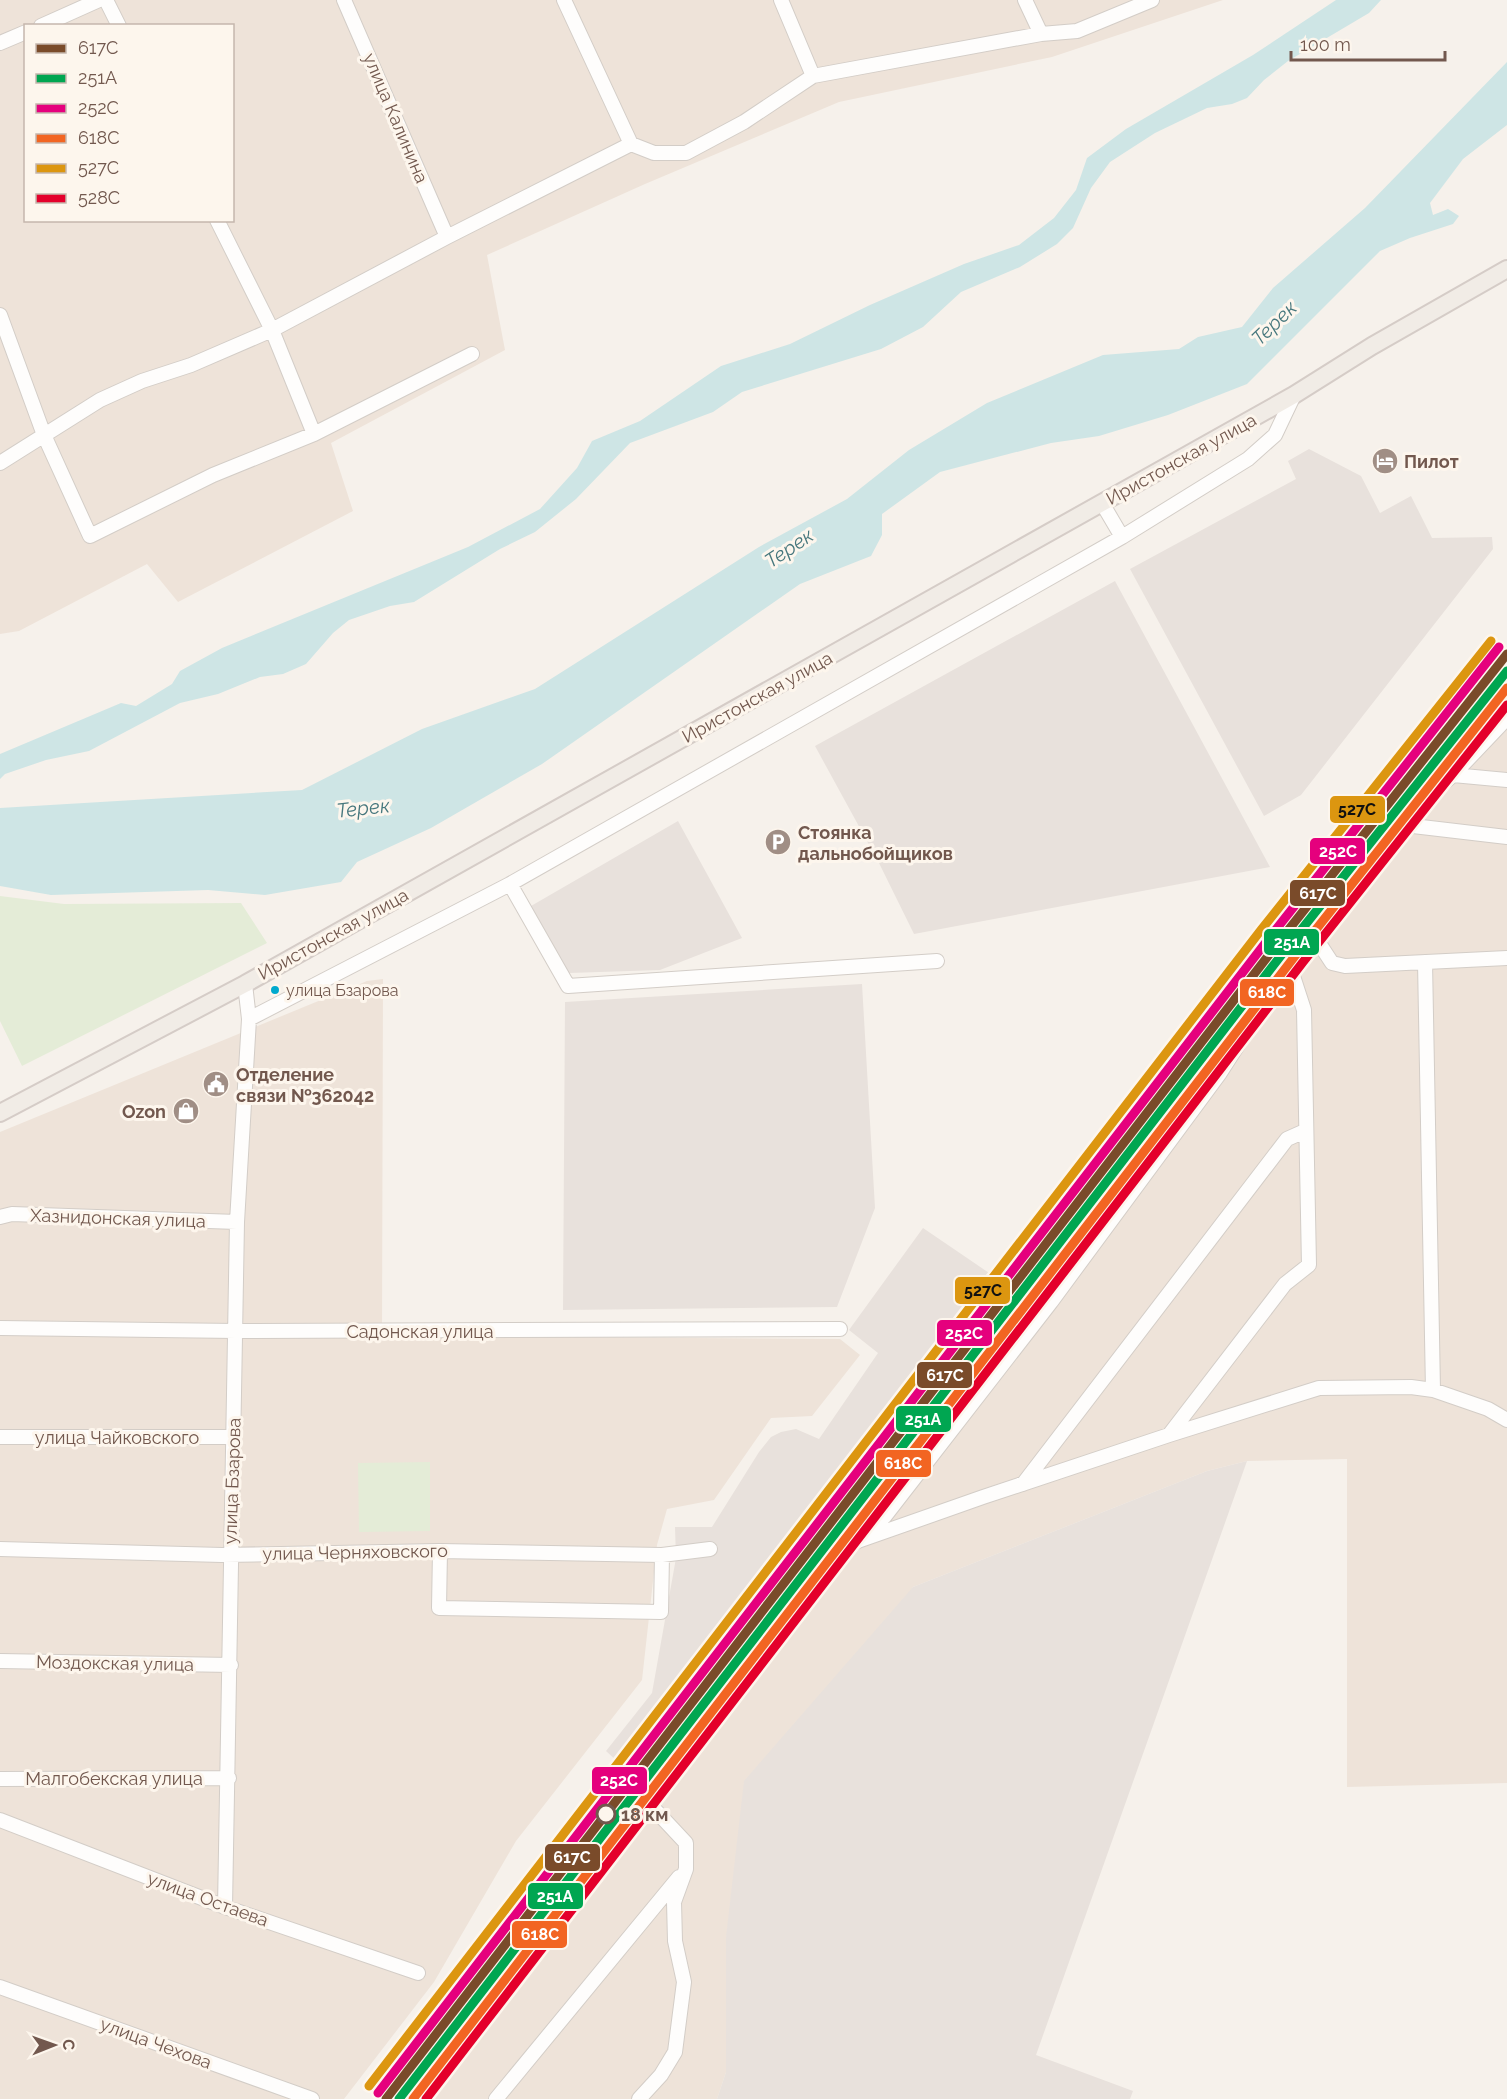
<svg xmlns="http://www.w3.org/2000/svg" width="1507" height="2099" viewBox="0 0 1507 2099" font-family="Raleway,sans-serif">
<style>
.residential{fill:#eee3d9;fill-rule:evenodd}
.industrial{fill:#e8e1dc}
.green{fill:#e4ecd7}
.water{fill:#cee5e5}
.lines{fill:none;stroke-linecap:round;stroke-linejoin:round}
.minor-casing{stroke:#d3cdc7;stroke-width:16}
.major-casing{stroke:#d5ccc7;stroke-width:20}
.minor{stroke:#fefdfc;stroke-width:14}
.major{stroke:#f1ece6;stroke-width:16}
.rail-1-casing{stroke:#fdf6ed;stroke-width:14}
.rail-2-casing{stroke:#fdf6ed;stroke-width:14}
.rail-3-casing{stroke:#fdf6ed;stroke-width:14}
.rail-4-casing{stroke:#fdf6ed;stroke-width:14}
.rail-5-casing{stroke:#fdf6ed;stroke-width:14}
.rail-6-casing{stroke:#fdf6ed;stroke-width:14}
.rail-1{stroke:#7a4b2a;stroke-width:9}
.rail-2{stroke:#00a651;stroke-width:9}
.rail-3{stroke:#e5007d;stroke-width:9}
.rail-4{stroke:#f26522;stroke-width:9}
.rail-5{stroke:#dc9610;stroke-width:9}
.rail-6{stroke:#e4002b;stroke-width:9}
.bus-dot{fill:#00a9ce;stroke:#fdf6ed;stroke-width:2}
.stop-dot{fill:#fdf6ed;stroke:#72584e;stroke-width:3}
.labels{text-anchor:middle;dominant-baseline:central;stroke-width:6;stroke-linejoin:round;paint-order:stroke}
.bus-label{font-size:16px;fill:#72584e;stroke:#fdf6ed;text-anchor:start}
.street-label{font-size:18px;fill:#72584e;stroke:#fdf6ed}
.poi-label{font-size:18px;font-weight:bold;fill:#72584e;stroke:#fdf6ed;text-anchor:start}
.stop-label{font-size:18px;font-weight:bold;fill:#72584e;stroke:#fdf6ed;text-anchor:start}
.water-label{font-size:20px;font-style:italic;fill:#46777d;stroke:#fdf6ed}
.line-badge{stroke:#fdf6ed;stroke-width:2}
.badge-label{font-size:16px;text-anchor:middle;font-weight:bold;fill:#fff}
.pale-badge-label{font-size:16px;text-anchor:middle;font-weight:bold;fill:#111}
</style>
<rect width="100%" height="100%" fill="#f6f1eb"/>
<path class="residential" d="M0 0H1223L1052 57 839 102 645 184 487 255 505 350 331 443 353 511 178 602 147 564 19 631 0 634ZM26 26H232V220H26Z
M1507 697V1783L1347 1787V1459L1247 1461 1207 1471 913 1587 726 1937V2072L717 2099H418L1301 951Z
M383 979 382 1336 840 1339 860 1355 812 1416 771 1418 714 1500 667 1509 657 1545 642 1680 516 1841 434 1982 344 2099H0V1132L367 981Z"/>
<path class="industrial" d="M1309 449 1361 476 1380 513 1411 496 1432 538 1492 537 1493 549 1301 795 1264 816 1130 569 1296 479 1288 461Z
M1115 581 1270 867 914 934 879 863 815 746Z
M678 821 742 938 660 970 569 973 531 906Z
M862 984 875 1208 837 1307 563 1310 565 1002Z
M923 1228 995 1277 840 1488 834 1483 717 1634 716 1640 619 1763 606 1751 652 1693 676 1558 675 1527H712L759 1452 771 1437 781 1432 796 1429 819 1439 878 1353 849 1330Z
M1247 1461 1036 2055 1133 2091 1130 2099H717L726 2072V1937L744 1781 913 1587 1207 1471Z"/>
<path class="green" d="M0 896 64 904 241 903 267 943 22 1066 0 1021Z
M430 1462V1531L359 1532 358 1463Z"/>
<path class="water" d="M1336 0H1381L1369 13 1288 61 1264 80 1247 98 1232 104 1207 108 1155 133 1110 162 1091 188 1073 228 1057 244 1020 267 961 292 923 327 881 349 742 392 713 412 630 443 576 499 535 532 500 549 414 602 390 606 349 620 333 633 306 664 283 674 260 677 218 694 180 703 89 751 46 760 5 774 0 779V754L121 703 136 706 172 684 180 671 222 648 468 547 540 509 577 468 592 441 640 421 721 366 790 344 870 305 964 264 1019 245 1054 218 1076 190 1087 158 1126 129 1253 55Z
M1507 62V125L1463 159 1430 203 1433 215 1448 209 1459 216 1453 224 1410 238 1380 251 1247 384 1168 415 1099 436 1051 443 940 472 882 514V535L871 556 800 584 542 764 431 828 357 862 341 882 265 895 208 890 51 895 0 886V808L302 790 422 729 535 689 759 547 847 499 909 450 987 403 1103 355 1179 349 1198 337 1242 327 1273 288 1365 208Z"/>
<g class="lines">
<defs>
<path id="minor" d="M106 0 119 26
M344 0 447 237
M564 0 631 144
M781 0 813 76
M1025 0 1041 34
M41 26 99 0
M0 43 26 32
M217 220 272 330 314 434
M0 315 44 435 90 536 213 475 314 434 472 354
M0 463 100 400 142 381 191 365 272 330 447 237 631 144 654 153H686L744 122 813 76 1041 34 1077 31 1152 0
M1102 503 1122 537
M1453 775 1507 780
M1396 824 1507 837
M510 884 568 986 937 961
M1317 940 1332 963 1345 966 1507 958
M1425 962 1433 1390
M249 1019 510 884 1122 537 1248 459 1275 435 1294 395
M0 1217 12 1214 237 1222
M0 1328 236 1331 840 1329
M1169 1435 1285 1284 1309 1265 1304 1010 1291 970
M0 1437H234
M1023 1484 1287 1139 1305 1131
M862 1537 885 1516 1051 1302 1220 1073 1265 1003 1317 940 1321 919 1337 891 1396 824 1453 775 1507 718
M0 1549 222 1555 440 1551 662 1555 710 1549
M440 1551 439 1608 661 1612 662 1555
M0 1661 231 1665
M0 1779 229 1778
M0 1820 225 1907 418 1973
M225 1907 237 1222 249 1019 245 984
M0 1987 312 2099
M496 2099 679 1877
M639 2099 661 2075 675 2052 684 1982 675 1941 674 1902 686 1869V1843L643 1797 832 1555 858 1541 983 1497 1169 1435 1319 1388 1411 1387 1433 1390 1488 1409 1507 1420"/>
<path id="major" d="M0 1113 245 984 1294 395 1372 346 1507 269"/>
</defs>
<use href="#minor" class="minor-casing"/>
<use href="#major" class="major-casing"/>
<use href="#minor" class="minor"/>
<use href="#major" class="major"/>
<defs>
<path id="rail-1" d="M386 2099 1278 943 1507 654"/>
<path id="rail-2" d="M399 2099 1286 949 1507 671"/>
<path id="rail-3" d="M378 2093 1270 937 1499 647"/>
<path id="rail-4" d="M413 2099 1295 956 1507 688"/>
<path id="rail-5" d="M369 2086 1261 930 1491 641"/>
<path id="rail-6" d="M426 2099 1303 962 1507 705"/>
</defs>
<use href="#rail-1" class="rail-1-casing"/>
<use href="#rail-2" class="rail-2-casing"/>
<use href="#rail-3" class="rail-3-casing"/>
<use href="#rail-4" class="rail-4-casing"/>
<use href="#rail-5" class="rail-5-casing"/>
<use href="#rail-6" class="rail-6-casing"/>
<use href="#rail-1" class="rail-1"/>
<use href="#rail-2" class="rail-2"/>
<use href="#rail-3" class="rail-3"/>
<use href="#rail-4" class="rail-4"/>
<use href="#rail-5" class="rail-5"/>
<use href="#rail-6" class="rail-6"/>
</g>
<defs>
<symbol id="hotel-disc" viewBox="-11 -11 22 22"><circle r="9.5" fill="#a08e85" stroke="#fdf6ed"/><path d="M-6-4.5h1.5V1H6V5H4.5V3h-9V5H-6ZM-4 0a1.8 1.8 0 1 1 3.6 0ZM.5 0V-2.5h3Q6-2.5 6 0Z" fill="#fff"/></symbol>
<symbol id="parking-disc" viewBox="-11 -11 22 22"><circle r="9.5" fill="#a08e85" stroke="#fdf6ed"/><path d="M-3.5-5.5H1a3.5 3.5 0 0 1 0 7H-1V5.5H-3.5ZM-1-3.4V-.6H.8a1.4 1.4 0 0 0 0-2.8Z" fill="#fff"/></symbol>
<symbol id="civic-disc" viewBox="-11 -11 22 22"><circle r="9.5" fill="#a08e85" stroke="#fdf6ed"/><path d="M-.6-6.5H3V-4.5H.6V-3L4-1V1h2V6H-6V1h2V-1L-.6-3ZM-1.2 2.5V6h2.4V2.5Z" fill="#fff"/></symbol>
<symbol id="shop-disc" viewBox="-11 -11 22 22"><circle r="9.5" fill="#a08e85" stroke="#fdf6ed"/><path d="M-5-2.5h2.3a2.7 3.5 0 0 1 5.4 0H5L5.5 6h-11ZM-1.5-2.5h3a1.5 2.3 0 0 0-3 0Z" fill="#fff"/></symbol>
</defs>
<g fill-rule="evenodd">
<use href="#hotel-disc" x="1370" y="446" width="30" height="30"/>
<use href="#parking-disc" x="763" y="827" width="30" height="30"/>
<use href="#civic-disc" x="201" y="1069" width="30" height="30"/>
<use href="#shop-disc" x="171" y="1096" width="30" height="30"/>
</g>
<circle class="bus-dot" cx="275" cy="990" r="5"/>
<circle class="stop-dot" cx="606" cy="1814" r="9"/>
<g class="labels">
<g class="bus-label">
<text x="286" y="990">улица Бзарова</text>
</g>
<g class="street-label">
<text transform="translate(396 118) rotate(67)">улица Калинина</text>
<text transform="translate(1181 459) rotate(-29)">Иристонская улица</text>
<text transform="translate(757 697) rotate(-29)">Иристонская улица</text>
<text transform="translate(333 934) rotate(-29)">Иристонская улица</text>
<text transform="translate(118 1218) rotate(2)">Хазнидонская улица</text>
<text x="420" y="1331">Садонская улица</text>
<text x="117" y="1437">улица Чайковского</text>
<text transform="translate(232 1481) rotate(-88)">улица Бзарова</text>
<text transform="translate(355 1552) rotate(-1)">улица Черняховского</text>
<text transform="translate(115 1663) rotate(1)">Моздокская улица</text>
<text x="114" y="1778">Малгобекская улица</text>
<text transform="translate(208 1899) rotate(20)">улица Остаева</text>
<text transform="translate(156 2043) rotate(20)">улица Чехова</text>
</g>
<g class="poi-label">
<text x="1404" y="461">Пилот</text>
<text x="798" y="832">Стоянка<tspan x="798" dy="21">дальнобойщиков</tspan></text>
<text x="236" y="1074">Отделение<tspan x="236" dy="21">связи №362042</tspan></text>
<text x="166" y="1111" text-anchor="end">Ozon</text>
</g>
<g class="stop-label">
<text x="621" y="1814">18 км</text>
</g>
<g class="water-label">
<text transform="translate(1274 323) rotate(-44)">Терек</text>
<text transform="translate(789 548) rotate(-34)">Терек</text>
<text transform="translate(363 808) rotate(-6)">Терек</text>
</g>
</g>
<g class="line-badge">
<rect x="1329" y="795" width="57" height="29" rx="6" fill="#dc9610"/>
<rect x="1309" y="837" width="57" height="28" rx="6" fill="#e5007d"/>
<rect x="1289" y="879" width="57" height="28" rx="6" fill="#7a4b2a"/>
<rect x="1263" y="928" width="57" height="28" rx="6" fill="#00a651"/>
<rect x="1239" y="978" width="56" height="29" rx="6" fill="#f26522"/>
<rect x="954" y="1276" width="57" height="29" rx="6" fill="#dc9610"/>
<rect x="936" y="1319" width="57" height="28" rx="6" fill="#e5007d"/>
<rect x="916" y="1361" width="57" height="28" rx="6" fill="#7a4b2a"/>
<rect x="895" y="1405" width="57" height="28" rx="6" fill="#00a651"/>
<rect x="875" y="1449" width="57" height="29" rx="6" fill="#f26522"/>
<rect x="591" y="1766" width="57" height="29" rx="6" fill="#e5007d"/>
<rect x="544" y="1843" width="57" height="29" rx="6" fill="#7a4b2a"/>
<rect x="527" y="1882" width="57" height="28" rx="6" fill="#00a651"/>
<rect x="511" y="1920" width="57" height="29" rx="6" fill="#f26522"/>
</g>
<g class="badge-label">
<text x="1338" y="857">252С</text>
<text x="1318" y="899">617C</text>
<text x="1292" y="948">251А</text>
<text x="1267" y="998">618С</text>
<text x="964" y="1339">252С</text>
<text x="945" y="1381">617C</text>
<text x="923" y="1425">251А</text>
<text x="903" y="1469">618С</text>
<text x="619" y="1786">252С</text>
<text x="572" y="1863">617C</text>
<text x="555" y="1902">251А</text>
<text x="540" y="1940">618С</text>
</g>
<g class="pale-badge-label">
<text x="1357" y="815">527С</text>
<text x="983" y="1296">527С</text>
</g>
<rect x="24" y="24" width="210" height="198" fill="#fdf6ed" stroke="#c5b7ad" stroke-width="1.5"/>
<rect x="36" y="44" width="30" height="9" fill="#7a4b2a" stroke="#c5b7ad" stroke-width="1.5"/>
<text x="78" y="54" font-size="18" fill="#72584e">617C</text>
<rect x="36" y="74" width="30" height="9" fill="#00a651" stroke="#c5b7ad" stroke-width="1.5"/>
<text x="78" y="84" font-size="18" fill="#72584e">251А</text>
<rect x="36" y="104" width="30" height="9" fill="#e5007d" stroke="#c5b7ad" stroke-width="1.5"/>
<text x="78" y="114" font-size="18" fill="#72584e">252С</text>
<rect x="36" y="134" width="30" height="9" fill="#f26522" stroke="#c5b7ad" stroke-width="1.5"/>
<text x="78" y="144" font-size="18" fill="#72584e">618С</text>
<rect x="36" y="164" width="30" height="9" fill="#dc9610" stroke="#c5b7ad" stroke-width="1.5"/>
<text x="78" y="174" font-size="18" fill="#72584e">527С</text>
<rect x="36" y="194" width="30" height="9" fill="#e4002b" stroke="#c5b7ad" stroke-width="1.5"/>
<text x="78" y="204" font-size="18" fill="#72584e">528С</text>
<g transform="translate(54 2045) rotate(89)" stroke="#fdf6ed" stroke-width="4.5" paint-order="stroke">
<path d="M0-4.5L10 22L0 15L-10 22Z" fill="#72584e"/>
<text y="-9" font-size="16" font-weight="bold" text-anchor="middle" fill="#72584e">С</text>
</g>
<path d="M1291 51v9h154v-9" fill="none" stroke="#72584e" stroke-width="3"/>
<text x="1300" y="51" font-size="18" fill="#72584e" stroke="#fdf6ed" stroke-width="4.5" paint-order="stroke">100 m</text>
</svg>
